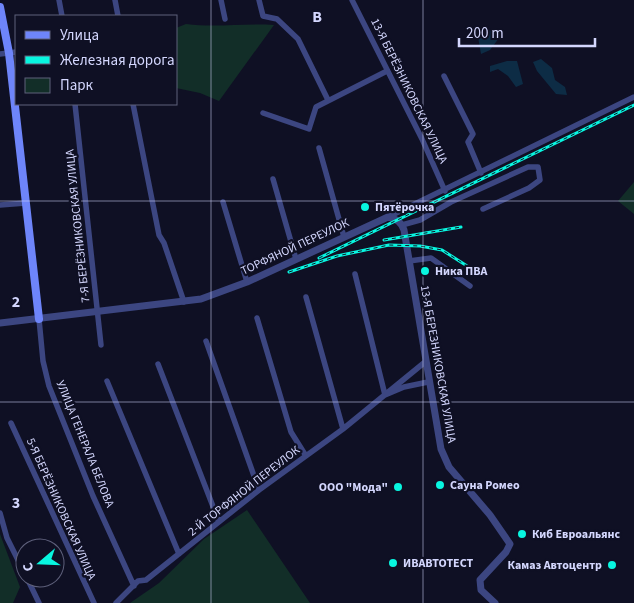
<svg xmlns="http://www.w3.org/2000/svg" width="634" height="603" viewBox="0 0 634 603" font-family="'Source Sans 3',sans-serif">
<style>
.green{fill:#122e28}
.water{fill:#0d2c45}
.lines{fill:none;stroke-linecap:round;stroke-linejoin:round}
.minor{stroke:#3c4681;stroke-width:5.5}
.tertiary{stroke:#3c4681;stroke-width:7}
.secondary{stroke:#6e85fa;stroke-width:8}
.rail-casing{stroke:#08f6e0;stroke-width:3}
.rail{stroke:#0f1024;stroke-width:1;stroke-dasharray:4;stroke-linecap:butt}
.grid{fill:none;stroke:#d4d7fe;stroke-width:1;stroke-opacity:0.55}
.poi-dot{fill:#08f6e0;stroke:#0f1024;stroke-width:2}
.labels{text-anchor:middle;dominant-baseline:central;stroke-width:4.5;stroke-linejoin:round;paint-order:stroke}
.street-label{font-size:12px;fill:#d4d7fe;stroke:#0f1024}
.poi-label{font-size:12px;font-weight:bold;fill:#d4d7fe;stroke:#0f1024;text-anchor:start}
.grid-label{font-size:16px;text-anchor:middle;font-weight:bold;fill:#d4d7fe;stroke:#0f1024;stroke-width:4.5;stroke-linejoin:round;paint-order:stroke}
</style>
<rect width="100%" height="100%" fill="#0f1024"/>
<path class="green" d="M186 24C215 28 244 23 274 25L219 101 200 93 176 88V28Z
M634 182V214L618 201Z
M247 510 310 603H130L159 583 204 539Z
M0 534 20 587 13 603H0Z"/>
<path class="water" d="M488 30 497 33 499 38 490 50 481 54 478 37Z
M541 59 552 68 555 80 565 87 567 95 556 94 537 71 533 62Z
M507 61H517L523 84 516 87 508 76 498 69 490 72V66Z"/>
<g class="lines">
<path class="minor" d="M59 0 62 16
M115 0 118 16
M221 0 225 19
M259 0 263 16 277 19 298 39 328 100
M352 0 422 139 445 191
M0 54 16 52
M444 76 473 134 468 142 481 173
M75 104 101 345
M133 104 159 235 164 243 184 302
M263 113 309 129 316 107 387 71
M319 148 344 237
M273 179 296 259
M223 202 247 282
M0 205 26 203
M388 217 634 97
M402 225 420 220 451 202 528 167H538L540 180 529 188 483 209
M409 261 431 258 470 286
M355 274 385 395 404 387 428 382
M306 297 343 429
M257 318 291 432 306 456
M39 319 43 361 49 386 93 496 134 586
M206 341 259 490
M158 364 219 522
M107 381 179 554
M11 423 94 603
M0 513 7 538 25 574
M27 578 39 603
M116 603 138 581 146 580 259 490 343 429 425 362"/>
<path class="tertiary" d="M0 323 201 299 247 282 388 217C397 219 401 222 404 230L441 449 449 467 490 515 510 544 506 552 480 580 481 590 495 603"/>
<path class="secondary" d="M0 7 9 53 39 319"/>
<defs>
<path id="rail" d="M384 240 461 227
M319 258 634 105
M289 272 337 256 389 245 420 246 442 250 475 271"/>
</defs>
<use href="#rail" class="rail-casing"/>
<use href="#rail" class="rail"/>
</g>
<path class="grid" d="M211 0V603M423 0V603M0 201H634M0 402H634"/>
<g class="poi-dot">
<circle cx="365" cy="207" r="5"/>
<circle cx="425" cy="271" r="5"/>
<circle cx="440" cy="485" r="5"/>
<circle cx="398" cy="487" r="5"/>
<circle cx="522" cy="534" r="5"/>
<circle cx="393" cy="563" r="5"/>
<circle cx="612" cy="565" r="5"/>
</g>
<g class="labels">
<g class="street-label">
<text transform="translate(409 91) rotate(64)">13-Я БЕРЁЗНИКОВСКАЯ УЛИЦА</text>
<text transform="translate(78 226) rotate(-96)">7-Я БЕРЁЗНИКОВСКАЯ УЛИЦА</text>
<text transform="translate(295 247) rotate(-25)">ТОРФЯНОЙ ПЕРЕУЛОК</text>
<text transform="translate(438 364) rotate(80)">13-Я БЕРЕЗНИКОВСКАЯ УЛИЦА</text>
<text transform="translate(85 444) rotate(68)">УЛИЦА ГЕНЕРАЛА БЕЛОВА</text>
<text transform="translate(244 491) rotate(-38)">2-Й ТОРФЯНОЙ ПЕРЕУЛОК</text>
<text transform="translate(61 509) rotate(66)">5-Я БЕРЁЗНИКОВСКАЯ УЛИЦА</text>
</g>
<g class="poi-label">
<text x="375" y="207">Пятёрочка</text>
<text x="435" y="271">Ника ПВА</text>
<text x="450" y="485">Сауна Ромео</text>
<text x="388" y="487" text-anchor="end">ООО "Мода"</text>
<text x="532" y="534">Киб Евроальянс</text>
<text x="403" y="563">ИВАВТОТЕСТ</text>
<text x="602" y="565" text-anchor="end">Камаз Автоцентр</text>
</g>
</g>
<g class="grid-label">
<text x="317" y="22">B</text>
<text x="16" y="307">2</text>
<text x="16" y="508">3</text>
</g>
<rect x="15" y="15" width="162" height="90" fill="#0f1024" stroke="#5e607b"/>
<rect x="25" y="31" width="25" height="8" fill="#6e85fa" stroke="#5e607b"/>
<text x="60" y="40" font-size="15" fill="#d4d7fe">Улица</text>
<rect x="25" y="56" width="25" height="8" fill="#08f6e0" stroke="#5e607b"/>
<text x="60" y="65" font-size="15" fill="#d4d7fe">Железная дорога</text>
<rect x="25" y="78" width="25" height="15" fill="#122e28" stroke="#5e607b"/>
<text x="60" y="90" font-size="15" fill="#d4d7fe">Парк</text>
<g transform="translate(40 563) rotate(251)"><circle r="24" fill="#0f1024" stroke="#5e607b"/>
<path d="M0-4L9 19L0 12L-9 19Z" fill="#08f6e0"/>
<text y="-8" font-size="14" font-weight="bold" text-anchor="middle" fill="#d4d7fe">С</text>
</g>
<path d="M459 38v8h136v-8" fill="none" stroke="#d4d7fe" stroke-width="2.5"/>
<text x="466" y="38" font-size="15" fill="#d4d7fe" stroke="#0f1024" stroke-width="4" paint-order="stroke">200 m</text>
</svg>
